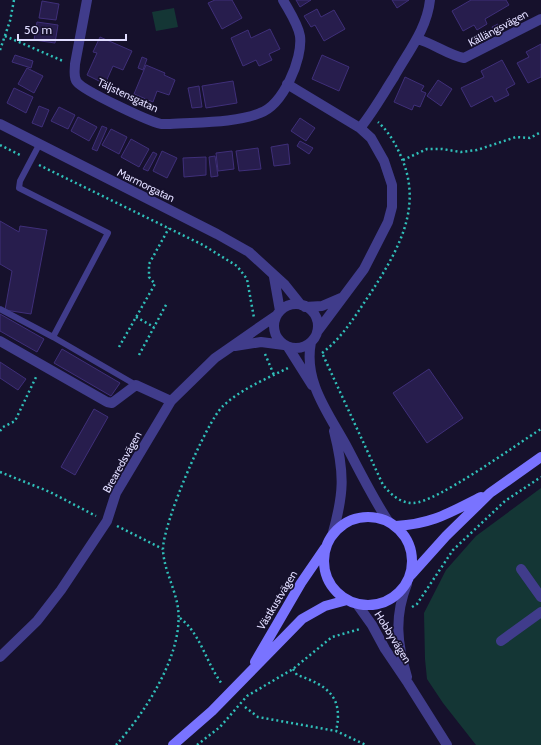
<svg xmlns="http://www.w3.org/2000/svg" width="541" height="745" viewBox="0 0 541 745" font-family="Cabin,sans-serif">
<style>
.green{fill:#143635}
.building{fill:#271d4d;stroke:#3f2f79}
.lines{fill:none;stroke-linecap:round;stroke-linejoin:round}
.path{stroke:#30bfb9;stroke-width:2.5;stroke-dasharray:2 3;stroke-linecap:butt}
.lane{stroke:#403c8b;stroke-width:6}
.street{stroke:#403c8b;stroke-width:10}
.secondary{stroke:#7973ff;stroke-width:10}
.labels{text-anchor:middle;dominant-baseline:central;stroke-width:3.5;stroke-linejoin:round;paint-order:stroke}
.street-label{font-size:11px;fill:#e0dcff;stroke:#16112c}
</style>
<rect width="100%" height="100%" fill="#16112c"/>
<path class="green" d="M174 8 178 27 156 31 152 12Z
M541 488V745H476L443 703 427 679 425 659 424 613 446 570 476 536Z"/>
<path class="building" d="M215 0H232L242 18 222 29 208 3Z
M296 0H311L300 7Z
M392 0H409L397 8Z
M471 0H506L509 5 485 19 487 24 477 30 474 25 463 31 452 11Z
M42 1 59 4 56 20 39 18Z
M317 9 321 17 334 10 345 29 324 41 315 25 311 27 304 16Z
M37 22 58 25 55 43 34 40Z
M498 24 502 31 496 34 492 27Z
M270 29 280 49 269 54 272 60 259 66 256 60 243 66 231 38 248 30 251 38Z
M100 37 132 51 123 70 113 66 105 84 87 75 97 53 93 52Z
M541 44V77L528 83 517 63 529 57 526 52Z
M15 55 33 61 31 68 12 62Z
M322 55 349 67 339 91 312 79Z
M142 57 147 59 143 70 138 68Z
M502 60 515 84 506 89 509 95 495 102 492 96 471 107 461 88 484 77 481 71Z
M146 65 165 73 164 75 175 80 169 95 157 91 153 102 134 94Z
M27 68 43 76 34 93 18 84Z
M405 77 424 86 421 91 426 93 420 107 414 105 412 110 394 102Z
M438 80 452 89 441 106 427 96Z
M233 81 237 103 206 108 202 86Z
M199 86 202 107 192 108 188 88Z
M14 88 33 97 26 113 7 103Z
M39 106 49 110 42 127 32 123Z
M59 107 75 115 68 129 51 121Z
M78 117 97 127 89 141 71 131Z
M300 118 315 128 306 141 291 131Z
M102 126 107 128 97 151 92 149Z
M111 129 127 137 119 154 102 145Z
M131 139 149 149 139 167 121 157Z
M300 141 313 148 309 154 297 146Z
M288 144 290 164 274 166 271 147Z
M258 148 261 169 239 171 236 151Z
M162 151 177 158 167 178 153 171Z
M232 151 234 169 218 171 216 153Z
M153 152 157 154 148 171 143 169Z
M215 156 218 176 211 177 209 157Z
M206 157V175L184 177 183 158Z
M0 221 19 232 20 226 47 230 31 314 5 310 12 271 0 264Z
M0 314 44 339 37 352 0 331Z
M62 349 120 383 111 396 54 363Z
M0 362 26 379 18 390 0 378Z
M429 369 463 418 427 443 393 393Z
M94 409 108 417 75 475 61 467Z"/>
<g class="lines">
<path class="path" d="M5 36 63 61
M0 50 10 21 14 0
M0 145 22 156
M403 160 427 149H442L461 152 477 150 516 137 530 138 541 132
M39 165 203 245 237 266 247 279 254 318
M136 317 154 327
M119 347 155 284 149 277V264L169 228
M322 353C343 337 355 316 370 294 399 249 425 205 399 152 394 141 387 130 378 122
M265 354 274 375
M139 355 167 303
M323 355 383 485C391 494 399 503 413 503 436 503 517 444 541 429
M0 431 3 427 15 421 37 375
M0 472 50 492 96 516
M117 526 163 549
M412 607 417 604 453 550 505 501 541 477
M180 618C201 634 206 663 222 684
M293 669 297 675C327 685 344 697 336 731
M245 707 258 717 336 731 366 745
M116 745C145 713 184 653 178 608 175 588 164 570 163 550 162 526 206 422 223 406 241 389 266 379 288 368
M197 745 220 727 247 696 293 669 332 637 360 629"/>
<path class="lane" d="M39 145 20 181 19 188 108 233 53 337 136 385
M0 309 53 337"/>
<path class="street" d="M87 0 75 64C75 70 73 77 77 82 84 91 148 121 161 124 163 124 167 124 170 124 196 122 237 123 260 113 283 105 303 59 300 36 298 24 289 11 283 0
M417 39C433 43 448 55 464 58L541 19
M287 84 360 128 371 138 384 161 392 185V207L388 222 364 269 317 332
M0 124 217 234 249 252 285 285 301 305
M360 128C373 112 383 94 394 77 408 52 427 29 430 0
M274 277 280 311
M274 326a22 22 0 1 1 44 0a22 22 0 1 1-44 0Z
M305 307 322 306 343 297
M0 341 107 402 112 403 136 385 171 401
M311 342C303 383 330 415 348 449 361 474 373 498 388 521
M235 346 261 342 284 345
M288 347 312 385
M332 536C344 494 345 474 334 431
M521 569 541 597
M407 584C394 617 397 643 407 677
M357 604 372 625 385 649 408 683 447 745
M501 641 541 612
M0 657 37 621 61 590 107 521 116 493 171 401 215 358 277 315"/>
<path class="secondary" d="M324 561a44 44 0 1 1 88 0a44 44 0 1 1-88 0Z
M396 526C432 524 449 513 481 497
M411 575 446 536 490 493 541 457
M255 662 301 583 325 548
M173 745 212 711 302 619 325 606 347 600"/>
</g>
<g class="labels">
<g class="street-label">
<text transform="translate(498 28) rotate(-28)">Källängsvägen</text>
<text transform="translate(128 95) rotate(25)">Täljstensgatan</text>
<text transform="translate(146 185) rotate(26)">Marmorgatan</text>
<text transform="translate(122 462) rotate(-61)">Brearedsvägen</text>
<text transform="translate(277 600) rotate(-59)">Västkustvägen</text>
<text transform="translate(393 637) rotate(58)">Hobbyvägen</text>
</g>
</g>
<path d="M18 34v6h108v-6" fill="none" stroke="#e0dcff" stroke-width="2"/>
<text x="24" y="34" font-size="12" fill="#e0dcff" stroke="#16112c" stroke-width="3" paint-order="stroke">50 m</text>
</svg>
